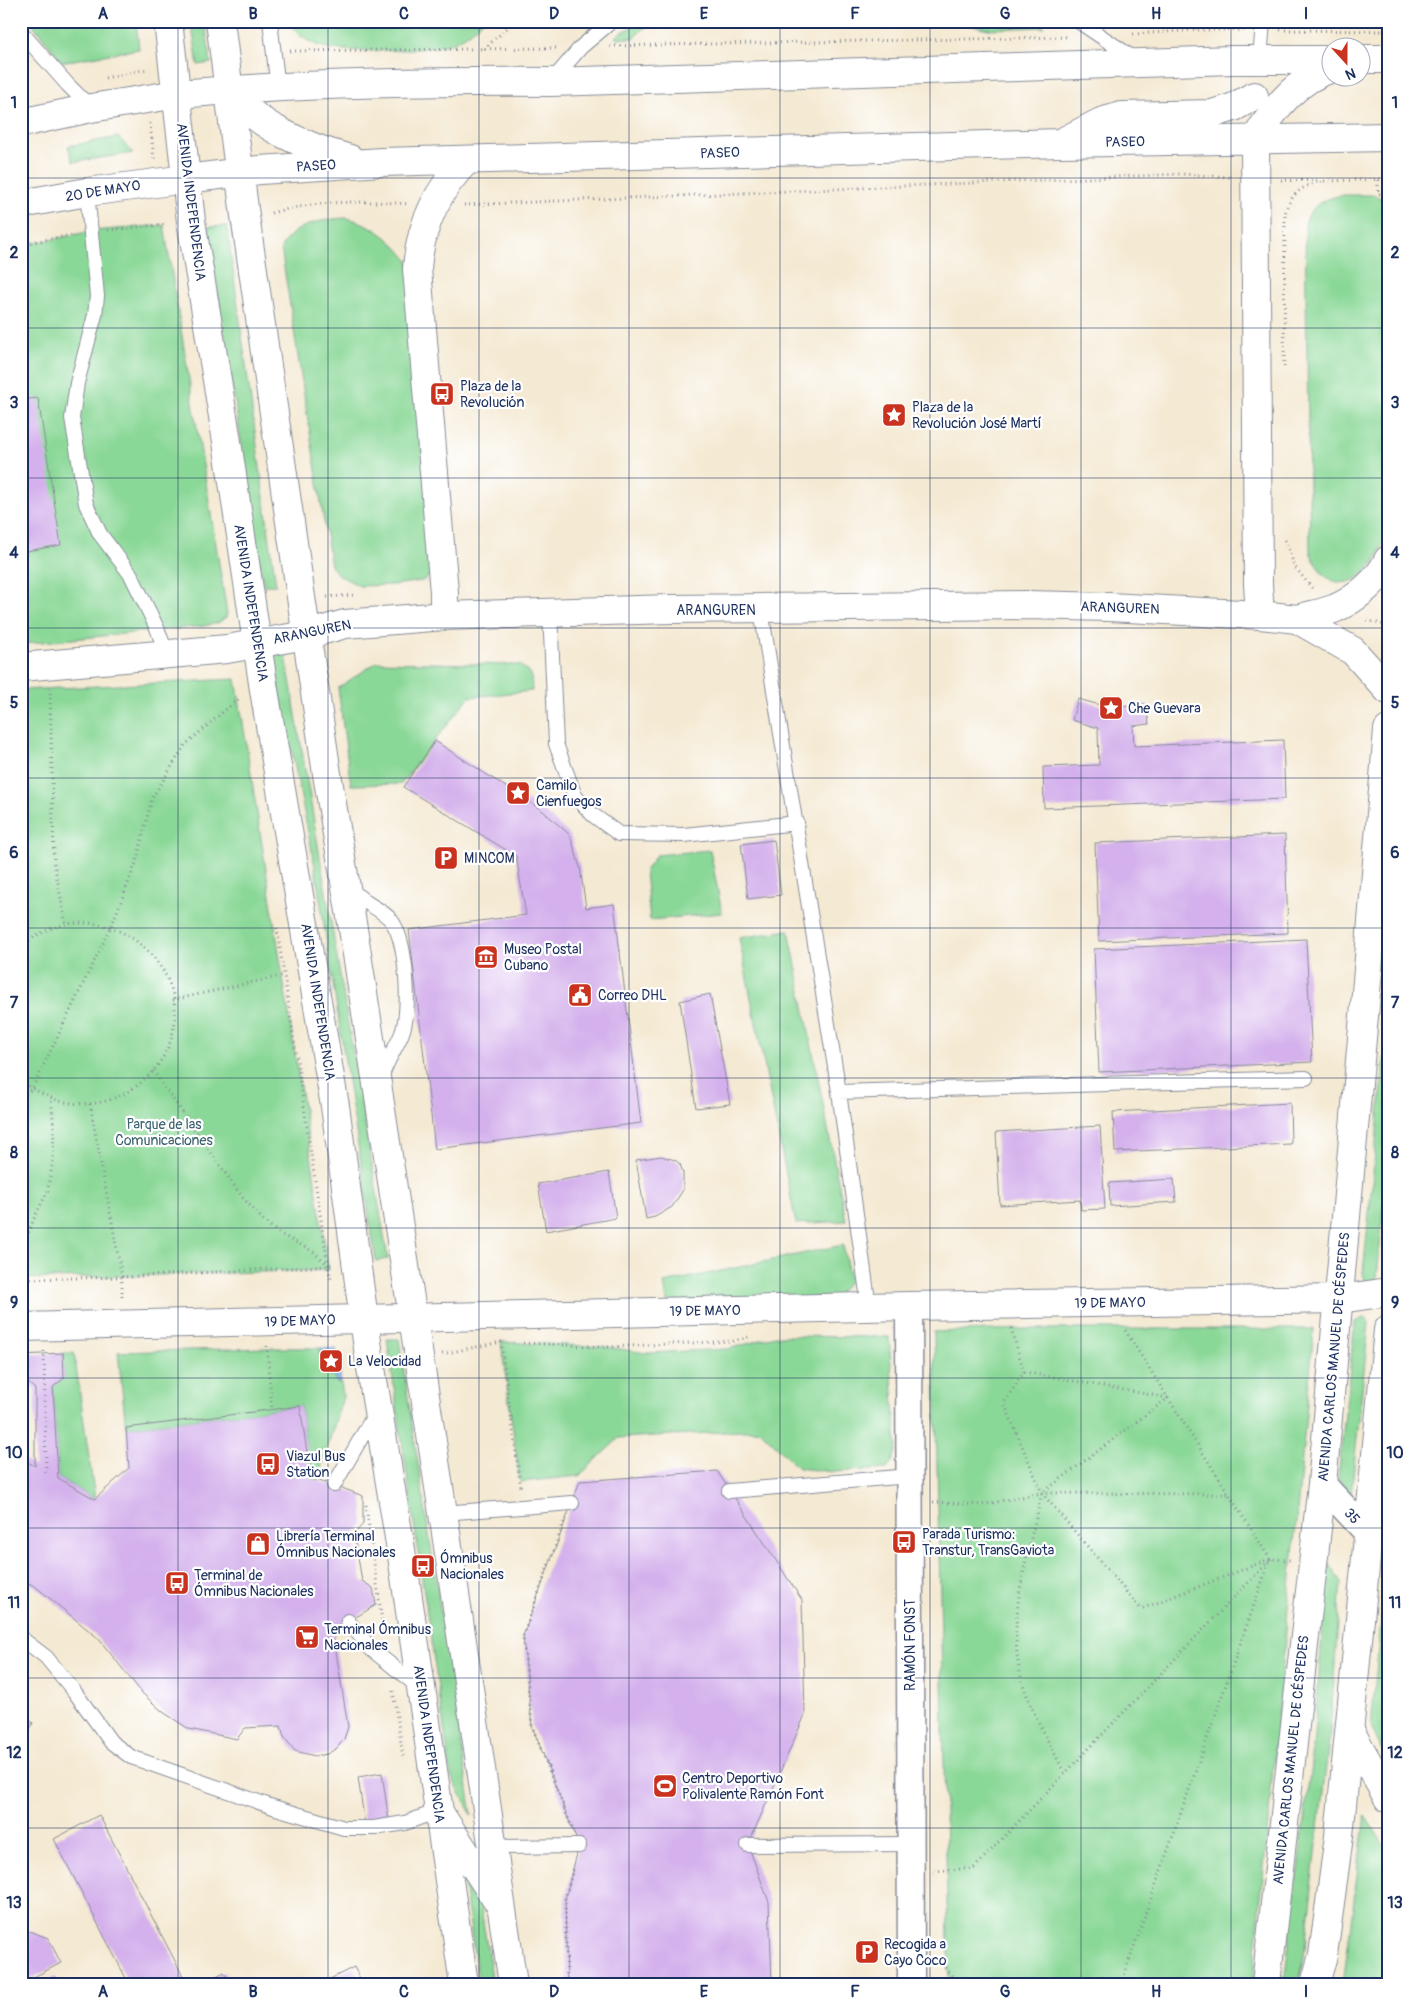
<svg xmlns="http://www.w3.org/2000/svg" width="1409" height="2005" viewBox="0 0 1409 2005" font-family="Pangolin,sans-serif">
<style>
.green{fill:#8ad897;stroke:#52847a}
.water{fill:#7aade6;stroke:#4a6ea2}
.building{fill:#d4b1ec}
.lines{fill:none;stroke-linecap:round;stroke-linejoin:round}
.lane-casing{stroke:#888c98;stroke-width:16}
.street-casing{stroke:#888c98;stroke-width:29}
.secondary-casing{stroke:#888c98;stroke-width:30}
.primary-casing{stroke:#888c98;stroke-width:30}
.highway-casing{stroke:#888c98;stroke-width:30}
.path{stroke:#888c98;stroke-width:3;stroke-dasharray:1 4;stroke-linecap:butt}
.lane{stroke:#fff;stroke-width:14}
.street{stroke:#fff;stroke-width:26}
.secondary{stroke:#fff;stroke-width:28}
.primary{stroke:#fff;stroke-width:28}
.highway{stroke:#fff;stroke-width:28}
.grid{fill:none;stroke:#1b2f5e;stroke-width:1;stroke-opacity:0.55}
.labels{text-anchor:middle;dominant-baseline:central;stroke-width:4.5;stroke-linejoin:round;paint-order:stroke}
.street-label{font-size:14px;fill:#1b2f5e;stroke:#fff}
.poi-label{font-size:14px;fill:#1b2f5e;stroke:#fff;text-anchor:start}
.park-label{font-size:14px;fill:#3c626f;stroke:#fff}
.neatline{fill:none;stroke:#1b2f5e;stroke-width:2}
.grid-label{font-size:16px;text-anchor:middle;font-weight:bold;fill:#1b2f5e}
</style>
<rect width="100%" height="100%" fill="#fff"/>
<filter id="ink" filterUnits="userSpaceOnUse"><feTurbulence type="fractalNoise" baseFrequency=".02" numOctaves="2"/><feDisplacementMap in="SourceGraphic" scale="10" xChannelSelector="R" yChannelSelector="G"/><feConvolveMatrix kernelMatrix="1 2 1 2 8 2 1 2 1" color-interpolation-filters="sRGB"/></filter>
<filter id="wash" filterUnits="userSpaceOnUse"><feTurbulence type="fractalNoise" baseFrequency=".0096" numOctaves="4" result="noise"/><feDisplacementMap in="SourceGraphic" scale="20" xChannelSelector="R" yChannelSelector="G"/><feGaussianBlur stdDeviation="1.12" result="paint"/><feColorMatrix in="noise" values="0 0 0 0 0 0 0 0 0 0 0 0 0 0 0 0 0 1.4 0 .05"/><feComposite in="paint" operator="in"/></filter>
<g filter="url(#wash)">
<rect width="100%" height="100%" fill="#f4e9d2"/>
<path class="green" d="M30 21H136L139 49 62 62Z
M191 21H205L211 63 198 65Z
M287 21H483C474 30 464 38 452 43 431 51 350 53 328 48 312 45 296 36 287 21Z
M644 21H658L641 30 635 38H615L620 33Z
M948 21H1034L1045 27 989 29Z
M118 137 133 153 73 162 68 146Z
M1344 195H1375L1388 202V521C1385 535 1382 550 1374 562 1350 595 1322 586 1310 551L1305 224C1311 204 1325 198 1344 195Z
M347 218C373 224 394 241 409 262L432 575 422 581 394 585 360 586 338 575 331 566 281 248C293 224 323 219 347 218Z
M164 225 227 613 226 617 218 623 204 626 21 644V246L92 231Z
M227 226 276 585H263L208 227Z
M283 652 286 656 388 1259 376 1261 314 861 273 659V654Z
M377 662 520 665 531 674 532 691 469 697 401 784 351 785 338 688Z
M236 679 329 1270 21 1279V690Z
M710 850 722 913 650 920 645 871 656 855Z
M789 930 846 1221 796 1224 739 938Z
M1388 1023V1162L1377 1277 1371 1283 1365 1281 1363 1273Z
M843 1245 850 1281 835 1297 667 1302 664 1283Z
M1363 1318 1367 1319 1369 1323 1351 1495 1338 1478 1355 1322Z
M1025 1329H1314L1253 1984H949L934 1332Z
M775 1336 889 1337 897 1448 893 1460 887 1469 833 1472 798 1468 760 1430 619 1438 579 1476 520 1482 501 1342 608 1347 646 1353 728 1349Z
M387 1339H399L472 1815 451 1776Z
M267 1348H322L319 1353 337 1383 341 1382 343 1397 313 1493 300 1406 126 1428 118 1352Z
M63 1353H74L95 1499 58 1478 53 1387 64 1378Z
M1388 1544V1763L1371 1727Z
M1328 1562 1341 1582 1330 1732 1303 1965 1298 1984H1284L1313 1748Z
M1365 1815 1388 1851V1984H1343Z
M462 1872 481 1909 493 1984H479Z"/>
<path class="water" d="M322 1348 336 1349 341 1382 337 1383 319 1353Z"/>
<g id="blocks">
<path class="building" d="M38 398 61 545 21 552V400Z
M1078 699 1111 708 1146 704 1149 724 1133 726 1134 746 1283 740 1285 799 1044 808 1043 767 1099 765 1098 728 1072 720Z
M435 741 543 811 570 835 580 867 586 908 614 904 641 1123 435 1149 409 930 526 915 516 856 403 787Z
M1285 835 1288 933 1099 941 1095 843Z
M774 840 781 895 748 899 741 844Z
M1306 939 1312 1062 1099 1072 1094 949Z
M710 994 730 1104 696 1108 680 1001Z
M1290 1103 1291 1144 1115 1152 1113 1112Z
M1100 1126 1105 1209 1081 1210 1080 1200 1000 1205 996 1132Z
M661 1156 675 1160 680 1164 683 1173V1190L672 1207 655 1217 646 1219 636 1160Z
M609 1172 616 1218 546 1231 538 1184Z
M1174 1179 1176 1202 1110 1206 1109 1183Z
M63 1353 64 1378 53 1387 58 1478 95 1499 129 1468 126 1428 300 1406 311 1479 334 1485 363 1496V1524L354 1534 362 1581 373 1588 376 1605 351 1620 332 1626 348 1727 344 1739 337 1748 327 1754 315 1756 295 1751 284 1737 281 1726 245 1728 237 1739 189 1729 163 1712 142 1693 98 1638 36 1587 21 1579V1459L35 1466V1389L21 1376V1355Z
M717 1471 802 1600 805 1715 748 1845 769 1902 772 1984H567L565 1899 579 1846 532 1726 523 1636 580 1481Z
M21 1711 33 1723 21 1747Z
M382 1773 389 1821 365 1825 358 1777Z
M99 1815 187 1984H129L54 1839Z
M21 1928 48 1938 61 1963 28 1980 30 1984H21Z
M354 1967 363 1984H320Z
M224 1972 230 1984H202Z
M55 1977 58 1984H42Z"/>
</g>
</g>
<g filter="url(#ink)">
<use href="#blocks" fill-opacity="0" stroke="#888c98" stroke-width="1"/>
<g class="lines">
<defs>
<path id="lane" d="M270 21 278 88
M1078 21 1136 60
M21 32 68 85 91 108
M1260 60 1263 21
M551 82 581 47 612 21
M87 192 97 296 95 315 77 383 72 418 86 504 100 534 131 575 157 628 167 655
M761 610 839 1092 869 1307
M550 612 556 744 575 796 593 815 619 834 684 835 797 823
M348 887C354 892 360 898 366 902 375 908 384 912 391 920 407 941 411 1009 402 1033 396 1049 385 1062 381 1079
M839 1092 1306 1078
M334 1485 376 1412
M729 1491 910 1476
M443 1513 572 1503
M348 1621 371 1649 420 1688
M21 1638 46 1657 74 1691 111 1742 131 1757 273 1807 344 1828H374L405 1823 438 1811
M748 1845 910 1844
M492 1847 579 1846"/>
<path id="street" d="M909 1306 911 1984
M1322 1484 1369 1534 1388 1536"/>
<path id="secondary" d="M21 123 91 108 178 94
M1255 140 1258 584 1260 615
M21 204 87 192 186 179
M444 616V592L417 269C420 227 437 190 467 160
M21 667 227 649 306 635 345 624 444 616 670 609 1028 605 1109 607 1260 615 1297 619 1353 651 1388 690
M21 1327 909 1306 1340 1299 1388 1292"/>
<path id="primary" d="M168 21 191 221 226 435 264 690 335 1106 369 1356 402 1556 464 1984
M1362 59H1388
M230 90C254 126 309 148 350 159
M178 94C302 84 426 81 551 82L1233 60H1332
M1066 140 1101 122 1122 116 1212 114 1234 107 1254 96
M1255 140C1274 108 1296 80 1332 68
M186 179 260 170 382 162 1060 143 1388 137
M1350 1731 1388 1798
M1315 1984 1323 1955 1339 1836 1388 1330"/>
<path id="highway" d="M220 21 245 216 327 774 355 941 443 1513 513 1984
M1297 619C1310 615 1324 613 1336 608 1356 599 1379 580 1388 560
M438 1811 496 1899
M1266 1984 1322 1484 1365 1005 1388 730"/>
</defs>
<use href="#lane" class="lane-casing"/>
<use href="#street" class="street-casing"/>
<use href="#secondary" class="secondary-casing"/>
<use href="#primary" class="primary-casing"/>
<use href="#highway" class="highway-casing"/>
<path class="path" d="M1188 21 1198 30
M1280 30 1388 31
M1384 31 1385 21
M1133 34 1198 30H1244
M610 46 1069 37
M484 49 515 21
M290 51 556 48
M105 78 148 69
M150 123 154 159
M1281 180 1325 181
M1378 180V194H1388
M1324 181 1388 179
M464 205 1182 174 1230 177
M271 213C315 201 363 200 408 204
M108 230 167 224
M21 244 73 235
M1284 367 1285 213C1290 196 1301 186 1318 182
M1285 540 1295 567 1312 588
M327 597 356 595
M1367 620 1388 626
M50 688 54 863 66 924
M277 928 328 1266
M21 947C104 875 219 979 158 1065 145 1082 127 1095 106 1101 76 1109 45 1100 21 1080
M173 1000 285 975
M153 1071 243 1198 265 1222 280 1234 314 1252 328 1265
M21 1096 32 1089 111 927 136 863 152 798 185 745 231 705 241 699
M90 1104 122 1277V1299
M21 1251 36 1214 47 1193 53 1161 54 1128 51 1098
M331 1265 328 1266 331 1279
M21 1279 122 1277 328 1266
M1011 1328 1024 1372 1004 1403 1042 1493 1141 1609 1270 1559 1290 1560
M523 1343 608 1347 733 1341 749 1337
M267 1346 272 1410
M44 1351 46 1472
M442 1354 501 1342 521 1489
M1024 1372 1168 1398 1042 1493C1029 1551 1006 1617 1021 1677 1028 1706 1051 1746 1065 1774
M933 1502 981 1505 1042 1493 1228 1494
M366 1505 384 1635
M564 1522 523 1636 532 1726 572 1828
M393 1691 403 1756
M934 1871 974 1868 1269 1561
M935 1956 959 1984
M567 1984 565 1899 574 1865
M1121 1984 1270 1559 1123 1327"/>
<use href="#lane" class="lane"/>
<use href="#street" class="street"/>
<use href="#secondary" class="secondary"/>
<use href="#primary" class="primary"/>
<use href="#highway" class="highway"/>
</g>
</g>
<path class="grid" d="M178 21V1984M328 21V1984M479 21V1984M629 21V1984M780 21V1984M930 21V1984M1081 21V1984M1231 21V1984M21 178H1388M21 328H1388M21 478H1388M21 628H1388M21 778H1388M21 928H1388M21 1078H1388M21 1228H1388M21 1378H1388M21 1528H1388M21 1678H1388M21 1828H1388"/>
<defs>
<symbol id="bus-square" viewBox="-11 -11 22 22"><rect x="-9" y="-9" width="18" height="18" rx="4" fill="#c8321e" stroke="#fff"/><path d="M-5-6H5V4H4V6H2V4H-2V6H-4V4H-5ZM-3.5-4V0h7V-4ZM-3.5 1.2v1.5H-2V1.2ZM2 1.2v1.5H3.5V1.2Z" fill="#fff"/></symbol>
<symbol id="sight-square" viewBox="-11 -11 22 22"><rect x="-9" y="-9" width="18" height="18" rx="4" fill="#c8321e" stroke="#fff"/><path d="M0-6L1.8-2.2L6-1.7L2.9 1.2L3.7 5.4L0 3.3L-3.7 5.4L-2.9 1.2L-6-1.7L-1.8-2.2Z" fill="#fff"/></symbol>
<symbol id="parking-square" viewBox="-11 -11 22 22"><rect x="-9" y="-9" width="18" height="18" rx="4" fill="#c8321e" stroke="#fff"/><path d="M-3.5-5.5H1a3.5 3.5 0 0 1 0 7H-1V5.5H-3.5ZM-1-3.4V-.6H.8a1.4 1.4 0 0 0 0-2.8Z" fill="#fff"/></symbol>
<symbol id="museum-square" viewBox="-11 -11 22 22"><rect x="-9" y="-9" width="18" height="18" rx="4" fill="#c8321e" stroke="#fff"/><path d="M0-6L6-3V-2H-6V-3ZM-5-1h2V3h-2ZM-1-1h2V3h-2ZM3-1h2V3H3ZM-6 4H6V6H-6Z" fill="#fff"/></symbol>
<symbol id="civic-square" viewBox="-11 -11 22 22"><rect x="-9" y="-9" width="18" height="18" rx="4" fill="#c8321e" stroke="#fff"/><path d="M-.6-6.5H3V-4.5H.6V-3L4-1V1h2V6H-6V1h2V-1L-.6-3ZM-1.2 2.5V6h2.4V2.5Z" fill="#fff"/></symbol>
<symbol id="shop-square" viewBox="-11 -11 22 22"><rect x="-9" y="-9" width="18" height="18" rx="4" fill="#c8321e" stroke="#fff"/><path d="M-5-2.5h2.3a2.7 3.5 0 0 1 5.4 0H5L5.5 6h-11ZM-1.5-2.5h3a1.5 2.3 0 0 0-3 0Z" fill="#fff"/></symbol>
<symbol id="supermarket-square" viewBox="-11 -11 22 22"><rect x="-9" y="-9" width="18" height="18" rx="4" fill="#c8321e" stroke="#fff"/><path d="M-6-5.5h2.5l.6 2H6L4.5 2H-2.5L-4.4-4H-6ZM-1.5 3.2a1.3 1.3 0 1 0 .1 0ZM3 3.2a1.3 1.3 0 1 0 .1 0Z" fill="#fff"/></symbol>
<symbol id="stadium-square" viewBox="-11 -11 22 22"><rect x="-9" y="-9" width="18" height="18" rx="4" fill="#c8321e" stroke="#fff"/><path d="M0-5a6.5 5 0 1 0 0 10a6.5 5 0 1 0 0-10ZM-3.5-1.8h7v3.6h-7Z" fill="#fff"/></symbol>
</defs>
<g fill-rule="evenodd">
<use href="#bus-square" x="428" y="380" width="28" height="28"/>
<use href="#sight-square" x="880" y="401" width="28" height="28"/>
<use href="#sight-square" x="1097" y="694" width="28" height="28"/>
<use href="#sight-square" x="504" y="779" width="28" height="28"/>
<use href="#parking-square" x="432" y="844" width="28" height="28"/>
<use href="#museum-square" x="472" y="943" width="28" height="28"/>
<use href="#civic-square" x="566" y="981" width="28" height="28"/>
<use href="#sight-square" x="317" y="1347" width="28" height="28"/>
<use href="#bus-square" x="254" y="1450" width="28" height="28"/>
<use href="#bus-square" x="890" y="1528" width="28" height="28"/>
<use href="#shop-square" x="244" y="1530" width="28" height="28"/>
<use href="#bus-square" x="409" y="1552" width="28" height="28"/>
<use href="#bus-square" x="163" y="1569" width="28" height="28"/>
<use href="#supermarket-square" x="293" y="1623" width="28" height="28"/>
<use href="#stadium-square" x="651" y="1772" width="28" height="28"/>
<use href="#parking-square" x="853" y="1938" width="28" height="28"/>
</g>
<g class="labels">
<g class="street-label">
<text transform="translate(1125 142) rotate(-1)">PASEO</text>
<text transform="translate(720 153) rotate(-2)">PASEO</text>
<text transform="translate(316 166) rotate(-4)">PASEO</text>
<text transform="translate(103 191) rotate(-9)">20 DE MAYO</text>
<text transform="translate(191 202) rotate(83)">AVENIDA INDEPENDENCIA</text>
<text transform="translate(251 603) rotate(81)">AVENIDA INDEPENDENCIA</text>
<text transform="translate(1120 608) rotate(2)">ARANGUREN</text>
<text x="716" y="610">ARANGUREN</text>
<text transform="translate(312 632) rotate(-11)">ARANGUREN</text>
<text transform="translate(318 1002) rotate(81)">AVENIDA INDEPENDENCIA</text>
<text transform="translate(1110 1303) rotate(-1)">19 DE MAYO</text>
<text transform="translate(705 1311) rotate(-1)">19 DE MAYO</text>
<text transform="translate(300 1321) rotate(-2)">19 DE MAYO</text>
<text transform="translate(1334 1357) rotate(-85)">AVENIDA CARLOS MANUEL DE CÉSPEDES</text>
<text transform="translate(1352 1516) rotate(47)">35</text>
<text transform="translate(910 1645) rotate(-90)">RAMÓN FONST</text>
<text transform="translate(429 1744) rotate(82)">AVENIDA INDEPENDENCIA</text>
<text transform="translate(1291 1760) rotate(-84)">AVENIDA CARLOS MANUEL DE CÉSPEDES</text>
</g>
<g class="poi-label">
<text x="460" y="386">Plaza de la<tspan x="460" dy="16">Revolución</tspan></text>
<text x="912" y="407">Plaza de la<tspan x="912" dy="16">Revolución José Martí</tspan></text>
<text x="1128" y="708">Che Guevara</text>
<text x="536" y="785">Camilo<tspan x="536" dy="16">Cienfuegos</tspan></text>
<text x="464" y="858">MINCOM</text>
<text x="504" y="949">Museo Postal<tspan x="504" dy="16">Cubano</tspan></text>
<text x="598" y="995">Correo DHL</text>
<text x="348" y="1361">La Velocidad</text>
<text x="286" y="1456">Viazul Bus<tspan x="286" dy="16">Station</tspan></text>
<text x="922" y="1534">Parada Turismo:<tspan x="922" dy="16">Transtur, TransGaviota</tspan></text>
<text x="276" y="1536">Librería Terminal<tspan x="276" dy="16">Ómnibus Nacionales</tspan></text>
<text x="440" y="1558">Ómnibus<tspan x="440" dy="16">Nacionales</tspan></text>
<text x="194" y="1575">Terminal de<tspan x="194" dy="16">Ómnibus Nacionales</tspan></text>
<text x="324" y="1629">Terminal Ómnibus<tspan x="324" dy="16">Nacionales</tspan></text>
<text x="682" y="1778">Centro Deportivo<tspan x="682" dy="16">Polivalente Ramón Font</tspan></text>
<text x="884" y="1944">Recogida a<tspan x="884" dy="16">Cayo Coco</tspan></text>
</g>
<g class="park-label">
<text x="164" y="1124">Parque de las<tspan x="164" dy="16">Comunicaciones</tspan></text>
</g>
</g>
<rect width="1409" height="2005" fill="none" stroke="#fff" stroke-width="55"/>
<g transform="translate(1346 62) rotate(159)"><circle r="24" fill="#ffffff" stroke="#a4acbf"/>
<path d="M0-4L9 19L0 12L-9 19Z" fill="#c8321e"/>
<text y="-8" font-size="14" font-weight="bold" text-anchor="middle" fill="#1b2f5e">N</text>
</g>
<rect x="28" y="28" width="1354" height="1950" class="neatline"/>
<g class="grid-label">
<text x="103" y="19">A</text>
<text x="253" y="19">B</text>
<text x="404" y="19">C</text>
<text x="554" y="19">D</text>
<text x="704" y="19">E</text>
<text x="855" y="19">F</text>
<text x="1005" y="19">G</text>
<text x="1156" y="19">H</text>
<text x="1306" y="19">I</text>
<text x="14" y="108">1</text>
<text x="1395" y="108">1</text>
<text x="14" y="258">2</text>
<text x="1395" y="258">2</text>
<text x="14" y="408">3</text>
<text x="1395" y="408">3</text>
<text x="14" y="558">4</text>
<text x="1395" y="558">4</text>
<text x="14" y="708">5</text>
<text x="1395" y="708">5</text>
<text x="14" y="858">6</text>
<text x="1395" y="858">6</text>
<text x="14" y="1008">7</text>
<text x="1395" y="1008">7</text>
<text x="14" y="1158">8</text>
<text x="1395" y="1158">8</text>
<text x="14" y="1308">9</text>
<text x="1395" y="1308">9</text>
<text x="14" y="1458">10</text>
<text x="1395" y="1458">10</text>
<text x="14" y="1608">11</text>
<text x="1395" y="1608">11</text>
<text x="14" y="1758">12</text>
<text x="1395" y="1758">12</text>
<text x="14" y="1908">13</text>
<text x="1395" y="1908">13</text>
<text x="103" y="1997">A</text>
<text x="253" y="1997">B</text>
<text x="404" y="1997">C</text>
<text x="554" y="1997">D</text>
<text x="704" y="1997">E</text>
<text x="855" y="1997">F</text>
<text x="1005" y="1997">G</text>
<text x="1156" y="1997">H</text>
<text x="1306" y="1997">I</text>
</g>
</svg>
